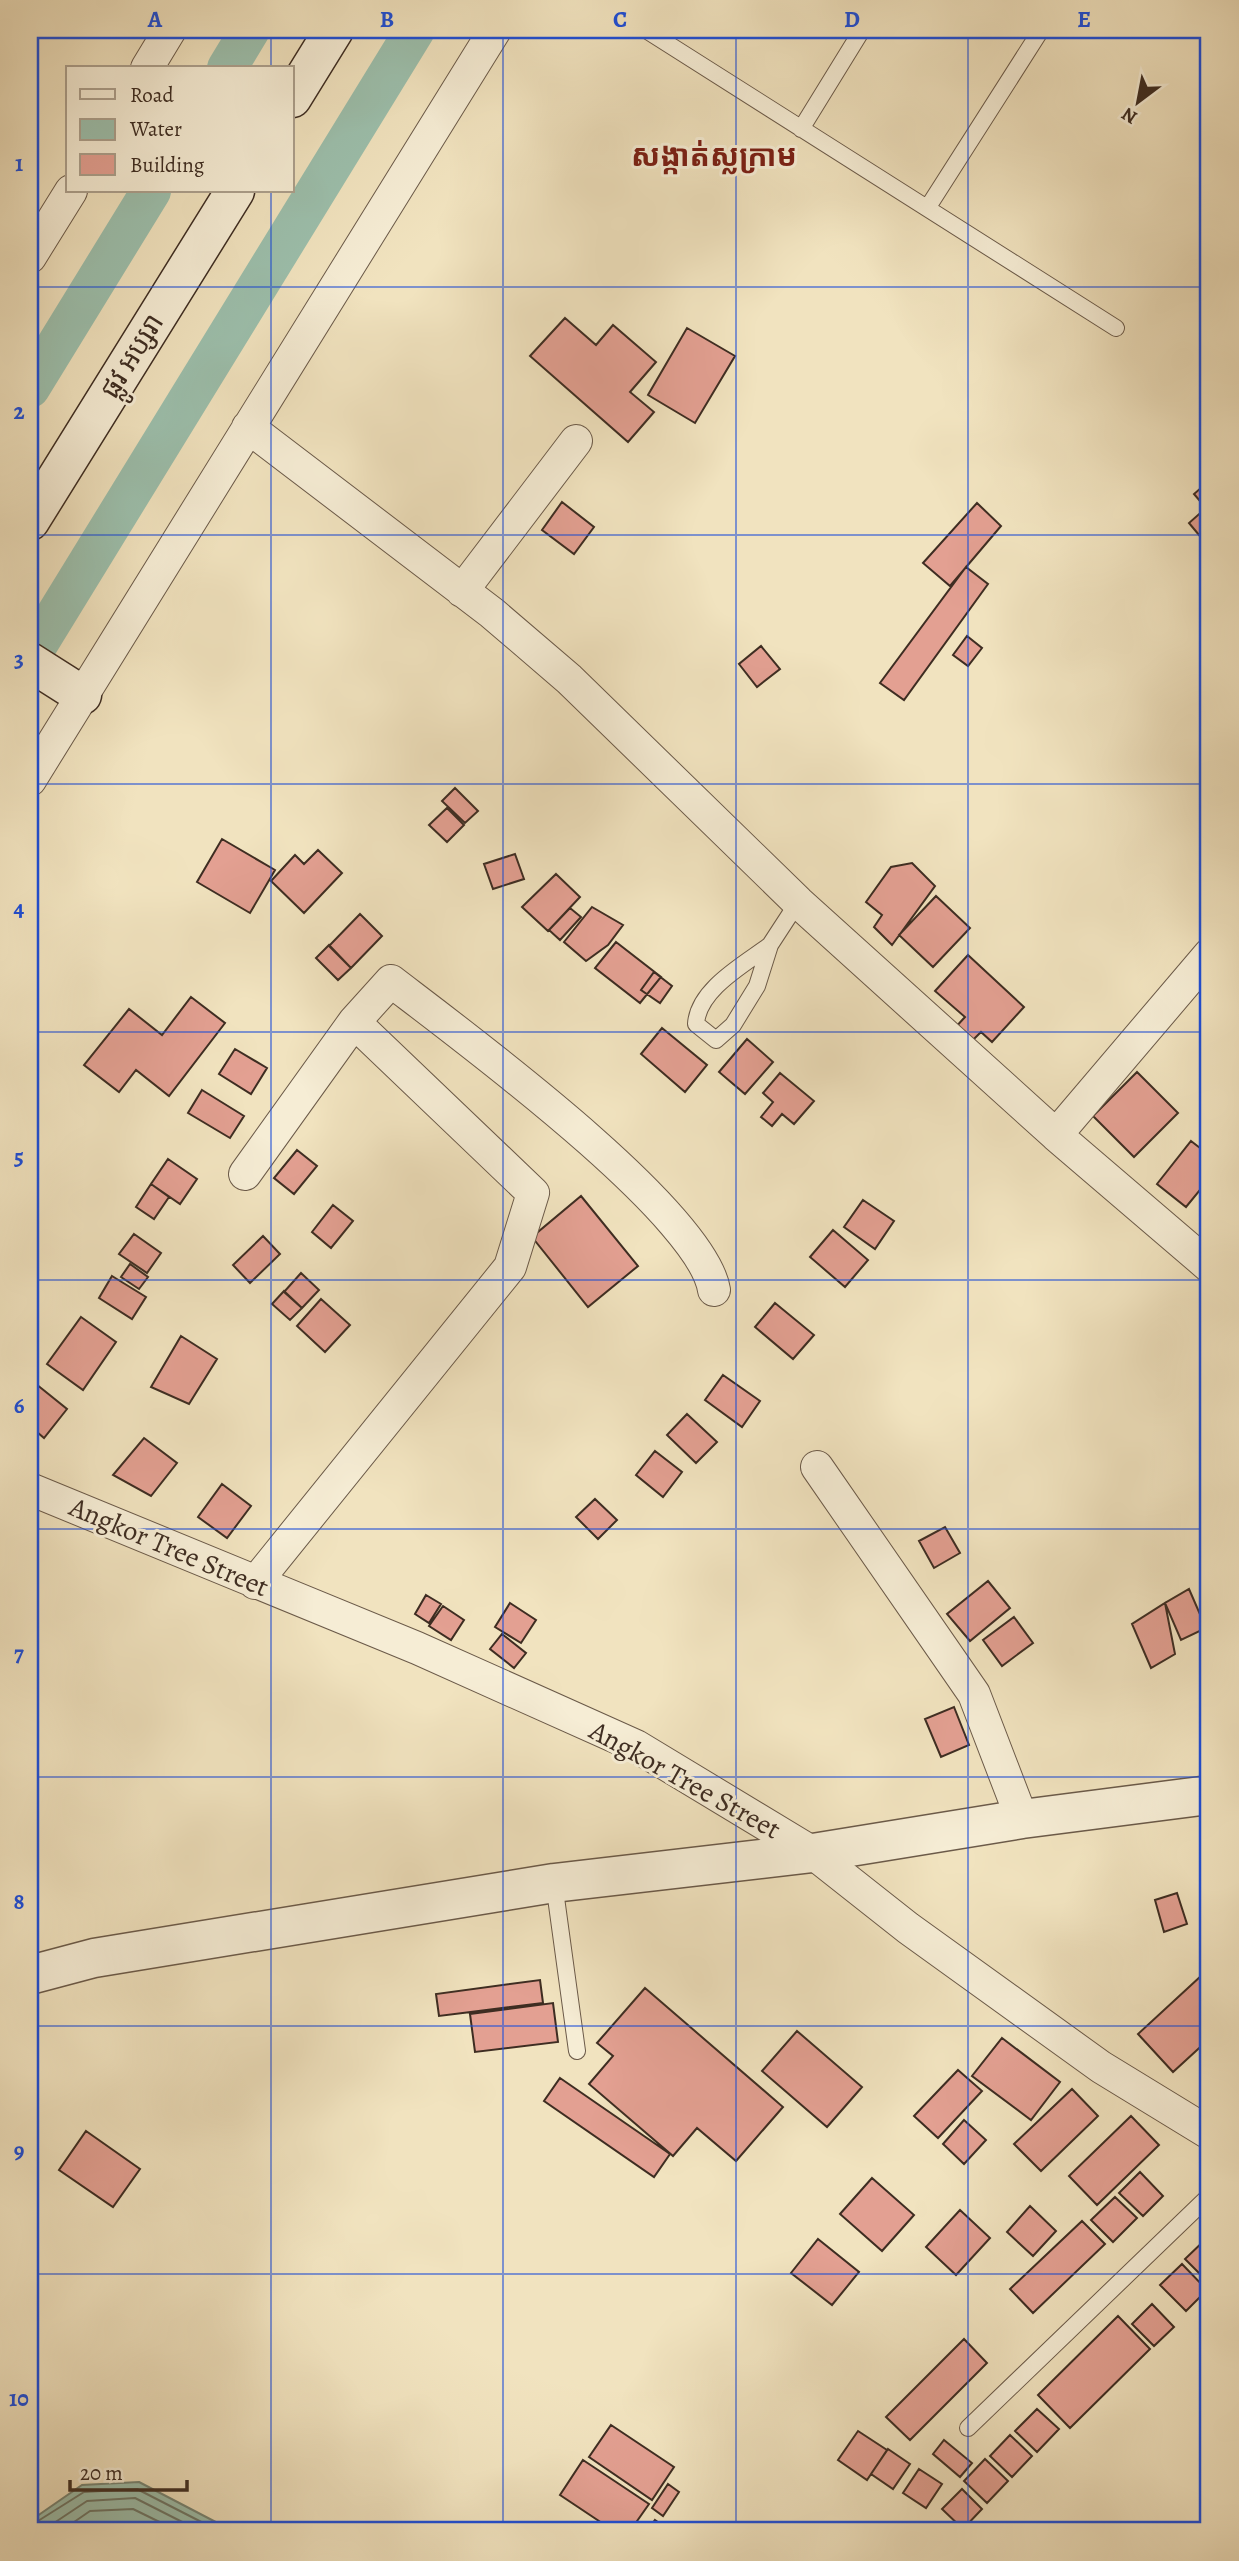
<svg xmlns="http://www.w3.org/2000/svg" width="1239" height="2561" viewBox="0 0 1239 2561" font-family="Alegreya,'Noto Sans Khmer',serif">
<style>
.water{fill:#9cbfac;stroke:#768575;stroke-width:2}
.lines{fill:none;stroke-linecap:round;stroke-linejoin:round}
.shore{stroke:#6d7667;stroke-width:2}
.canal{stroke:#9cbfac;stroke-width:40}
.building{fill:#e3a092;stroke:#3e2d22;stroke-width:2}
.service-casing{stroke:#6b5a49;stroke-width:18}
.minor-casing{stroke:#6b5a49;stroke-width:34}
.tertiary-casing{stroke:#6b5a49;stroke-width:41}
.secondary-casing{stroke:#3e2d22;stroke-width:41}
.service{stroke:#f6edd5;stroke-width:16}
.minor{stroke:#f6edd5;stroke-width:32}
.tertiary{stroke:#f6edd5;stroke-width:38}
.secondary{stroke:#f6edd5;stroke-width:38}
.grid{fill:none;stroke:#1d4ed8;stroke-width:2;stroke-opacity:0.55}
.labels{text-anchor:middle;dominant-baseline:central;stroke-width:6;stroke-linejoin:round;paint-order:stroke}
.street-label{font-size:28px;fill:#3e2d22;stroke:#f6edd5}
.neighbourhood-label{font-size:30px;font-weight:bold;fill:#7a1f14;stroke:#f6edd5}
.neatline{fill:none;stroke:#1d4ed8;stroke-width:2.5}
.grid-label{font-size:23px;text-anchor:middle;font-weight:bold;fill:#1d4ed8}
</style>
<rect width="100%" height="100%" fill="#f1e3bf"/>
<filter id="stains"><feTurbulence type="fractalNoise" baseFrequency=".00286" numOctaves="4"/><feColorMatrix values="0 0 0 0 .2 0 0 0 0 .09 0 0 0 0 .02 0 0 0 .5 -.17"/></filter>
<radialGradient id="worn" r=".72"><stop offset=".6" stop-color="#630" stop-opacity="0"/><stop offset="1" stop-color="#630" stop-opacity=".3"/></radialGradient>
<path class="water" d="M139 2482 233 2531H30V2521L82 2485Z"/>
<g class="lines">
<path class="shore" d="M30 2526 84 2492 137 2489 219 2531
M42 2531 87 2501 135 2498 200 2531
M61 2531 90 2511 133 2509 178 2531"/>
<path class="canal" d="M227 68 250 30
M30 388 151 191
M38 644 415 30"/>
</g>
<path class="building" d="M565 318 596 345 613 325 656 362 630 392 654 412 628 442 530 356Z
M687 328 735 356 695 423 648 395Z
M1209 481V547L1189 523 1206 508 1194 494Z
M562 502 594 527 574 554 542 530Z
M977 503 1001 526 950 586 923 563Z
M966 567 988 584 904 700 880 683Z
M967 636 982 648 968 666 953 655Z
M761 646 780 669 757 687 739 664Z
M455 788 478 811 465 823 442 801Z
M447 808 464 825 447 842 429 825Z
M222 839 275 870 250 913 197 882Z
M318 850 342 873 304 913 271 881 295 855 304 864Z
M515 854 524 879 493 889 484 864Z
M912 863 935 886 892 945 874 927 882 915 866 902 891 867Z
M556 874 580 897 548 931 522 907Z
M936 896 970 928 933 967 899 935Z
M592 907 623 925 608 945 586 961 564 942Z
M570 908 581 917 560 940 549 930Z
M360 914 382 936 351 968 329 946Z
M616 942 661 977 640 1003 595 968Z
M329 945 351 968 338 980 316 958Z
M968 955 1024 1007 992 1042 981 1032 970 1043 954 1029 965 1017 935 991Z
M654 972 672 986 660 1003 641 990Z
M191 997 225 1023 169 1096 136 1070 119 1092 84 1065 129 1009 162 1035Z
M662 1028 707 1065 685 1092 641 1054Z
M747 1039 773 1062 745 1094 719 1072Z
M235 1049 267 1068 251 1094 219 1074Z
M1137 1072 1178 1113 1134 1157 1093 1116Z
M780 1073 814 1101 794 1124 782 1114 772 1126 761 1117 773 1102 763 1093Z
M202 1090 244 1116 230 1138 188 1113Z
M1191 1141 1209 1155V1179L1186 1207 1157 1184Z
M297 1150 317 1166 294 1194 274 1178Z
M168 1159 197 1179 180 1204 151 1184Z
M151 1184 169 1197 154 1219 136 1207Z
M581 1196 638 1266 588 1307 532 1237Z
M863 1200 894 1221 875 1249 844 1227Z
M333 1205 353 1221 331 1248 312 1232Z
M833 1230 868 1260 845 1287 810 1257Z
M134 1234 161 1253 147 1273 119 1254Z
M263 1236 280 1254 250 1283 233 1265Z
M130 1264 148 1277 139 1289 121 1277Z
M301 1273 319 1290 302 1308 284 1292Z
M112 1276 146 1297 132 1319 99 1298Z
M284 1291 302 1308 290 1320 272 1304Z
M321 1299 350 1325 325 1352 297 1326Z
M775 1303 814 1335 793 1359 755 1327Z
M81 1317 116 1342 83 1390 47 1364Z
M181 1336 217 1359 189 1404 151 1387Z
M723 1375 760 1401 742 1427 705 1400Z
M36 1384 67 1409 44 1438 30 1426V1392Z
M687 1414 717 1442 696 1463 667 1435Z
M144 1438 177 1463 151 1496 113 1475Z
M655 1451 682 1472 663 1497 636 1475Z
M222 1484 251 1506 227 1538 198 1517Z
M595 1499 617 1520 598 1539 576 1517Z
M945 1527 960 1553 934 1568 919 1541Z
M988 1581 1010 1608 970 1641 947 1614Z
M1189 1589 1206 1628 1181 1640 1165 1603Z
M426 1595 441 1604 429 1623 415 1614Z
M510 1603 536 1620 521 1643 495 1627Z
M1165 1603 1175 1654 1151 1668 1132 1624Z
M443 1606 464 1620 451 1640 429 1626Z
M1014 1617 1033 1643 1002 1666 983 1640Z
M502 1634 526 1653 514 1668 490 1649Z
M954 1707 969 1745 941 1757 925 1719Z
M1177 1893 1187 1924 1164 1932 1155 1900Z
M1201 1976 1209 1985V2039L1173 2072 1138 2034Z
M540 1980 543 2003 439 2016 436 1994Z
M645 1988 783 2107 736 2161 697 2128 673 2156 589 2084 613 2056 597 2043Z
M553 2003 558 2042 475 2052 470 2014Z
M797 2031 862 2087 827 2127 762 2071Z
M1002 2038 1060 2082 1031 2120 972 2076Z
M958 2070 982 2091 938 2138 914 2116Z
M560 2078 670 2154 654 2177 544 2101Z
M1072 2089 1098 2116 1041 2171 1014 2144Z
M1131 2116 1159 2145 1097 2205 1069 2176Z
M964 2120 986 2140 964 2164 943 2144Z
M86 2131 140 2169 113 2207 59 2170Z
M1140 2172 1163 2196 1143 2216 1119 2193Z
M872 2178 914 2215 882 2251 840 2214Z
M1115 2197 1137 2218 1113 2242 1091 2220Z
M1030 2206 1056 2231 1033 2256 1007 2232Z
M960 2210 990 2238 956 2275 926 2247Z
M1082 2221 1105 2244 1033 2313 1010 2289Z
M1207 2238 1209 2240V2283L1185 2259Z
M818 2239 859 2272 832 2305 791 2273Z
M1182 2264 1207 2290 1186 2311 1160 2285Z
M1152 2304 1174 2327 1154 2346 1132 2324Z
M1118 2316 1150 2349 1070 2428 1038 2395Z
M964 2339 987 2363 910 2440 886 2417Z
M1037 2409 1059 2429 1037 2452 1015 2431Z
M611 2425 674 2467 652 2500 589 2457Z
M858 2431 887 2450 867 2480 838 2460Z
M1010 2435 1032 2456 1012 2477 990 2456Z
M944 2440 972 2463 960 2477 933 2454Z
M888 2449 910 2464 893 2489 871 2474Z
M985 2459 1008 2481 987 2503 964 2481Z
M583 2460 649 2504 630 2531H614L560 2495Z
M919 2469 942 2484 926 2508 903 2493Z
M668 2484 679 2492 663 2516 652 2508Z
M962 2489 982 2509 963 2529 942 2509Z
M655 2520 671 2531H647Z"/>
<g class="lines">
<defs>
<path id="service" d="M646 30 1116 328
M801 129 862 30
M928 207 1041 30
M770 945C745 964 698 989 696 1024L716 1040 733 1025 757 986 770 945 798 902
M554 1883 577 2051
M968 2428 1209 2196"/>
<path id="minor" d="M147 68 170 30
M30 257 71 191
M248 427 492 613 569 679 798 902 1056 1135 1209 1266
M462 591 576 441
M30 780 495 30
M1056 1135 1209 955
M245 1174 354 1022 391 981C460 1034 702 1212 714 1290
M817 1467 974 1694 1022 1819
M30 1489 417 1648 636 1746 813 1853 908 1928 1101 2067 1209 2133
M255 1583 510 1267 533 1193 354 1022"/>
<path id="tertiary" d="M30 1975 94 1958 554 1883 813 1853 1022 1819 1209 1795"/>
<path id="secondary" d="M292 98 334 30
M30 521 235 191
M30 662 82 695"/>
</defs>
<use href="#service" class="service-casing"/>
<use href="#minor" class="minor-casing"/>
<use href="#tertiary" class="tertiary-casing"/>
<use href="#secondary" class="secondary-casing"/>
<use href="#service" class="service"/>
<use href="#minor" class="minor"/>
<use href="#tertiary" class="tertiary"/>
<use href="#secondary" class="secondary"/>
</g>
<path class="grid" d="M271 30V68M503 30V2531M736 30V2531M968 30V2531M271 191V2531M30 287H1209M30 535H1209M30 784H1209M30 1032H1209M30 1280H1209M30 1529H1209M30 1777H1209M30 2026H1209M30 2274H1209"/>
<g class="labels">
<g class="street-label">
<text transform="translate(132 356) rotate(-58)">ផ្លូវ អប្សរា</text>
<text transform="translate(169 1547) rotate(23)">Angkor Tree Street</text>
<text transform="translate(685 1780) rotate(29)">Angkor Tree Street</text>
</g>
<g class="neighbourhood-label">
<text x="714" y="156">សង្កាត់ស្លក្រាម</text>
</g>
</g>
<rect width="1239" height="2561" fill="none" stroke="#f1e3bf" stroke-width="77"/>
<rect x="66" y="66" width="228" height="126" fill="#f6edd5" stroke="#aca08d" stroke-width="2"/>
<rect x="80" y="89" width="35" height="10" fill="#f6edd5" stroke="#aca08d" stroke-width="2"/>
<text x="130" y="102" font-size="21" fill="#3e2d22">Road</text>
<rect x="80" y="119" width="35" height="21" fill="#9cbfac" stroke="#aca08d" stroke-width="2"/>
<text x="130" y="136" font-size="21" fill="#3e2d22">Water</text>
<rect x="80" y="154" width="35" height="21" fill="#e3a092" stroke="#aca08d" stroke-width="2"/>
<text x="130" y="172" font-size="21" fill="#3e2d22">Building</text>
<g transform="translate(1138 102) rotate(212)" stroke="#f6edd5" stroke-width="5" paint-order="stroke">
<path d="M0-5L12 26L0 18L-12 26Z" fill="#3e2d22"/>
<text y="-10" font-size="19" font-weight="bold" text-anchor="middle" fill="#3e2d22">N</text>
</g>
<path d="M70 2480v10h117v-10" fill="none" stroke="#3e2d22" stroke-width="3.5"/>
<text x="80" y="2480" font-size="21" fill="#3e2d22" stroke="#f6edd5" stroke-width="5" paint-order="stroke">20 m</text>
<rect x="38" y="38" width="1162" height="2484" class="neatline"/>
<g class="grid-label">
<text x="155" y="27">A</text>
<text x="387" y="27">B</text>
<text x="620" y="27">C</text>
<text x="852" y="27">D</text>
<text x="1084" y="27">E</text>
<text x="19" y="171">1</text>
<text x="19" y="419">2</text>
<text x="19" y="667">3</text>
<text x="19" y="916">4</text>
<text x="19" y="1164">5</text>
<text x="19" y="1413">6</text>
<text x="19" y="1661">7</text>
<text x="19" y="1909">8</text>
<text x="19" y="2158">9</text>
<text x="19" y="2406">10</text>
</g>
<rect width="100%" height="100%" filter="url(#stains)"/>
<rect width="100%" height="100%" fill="url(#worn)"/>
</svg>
